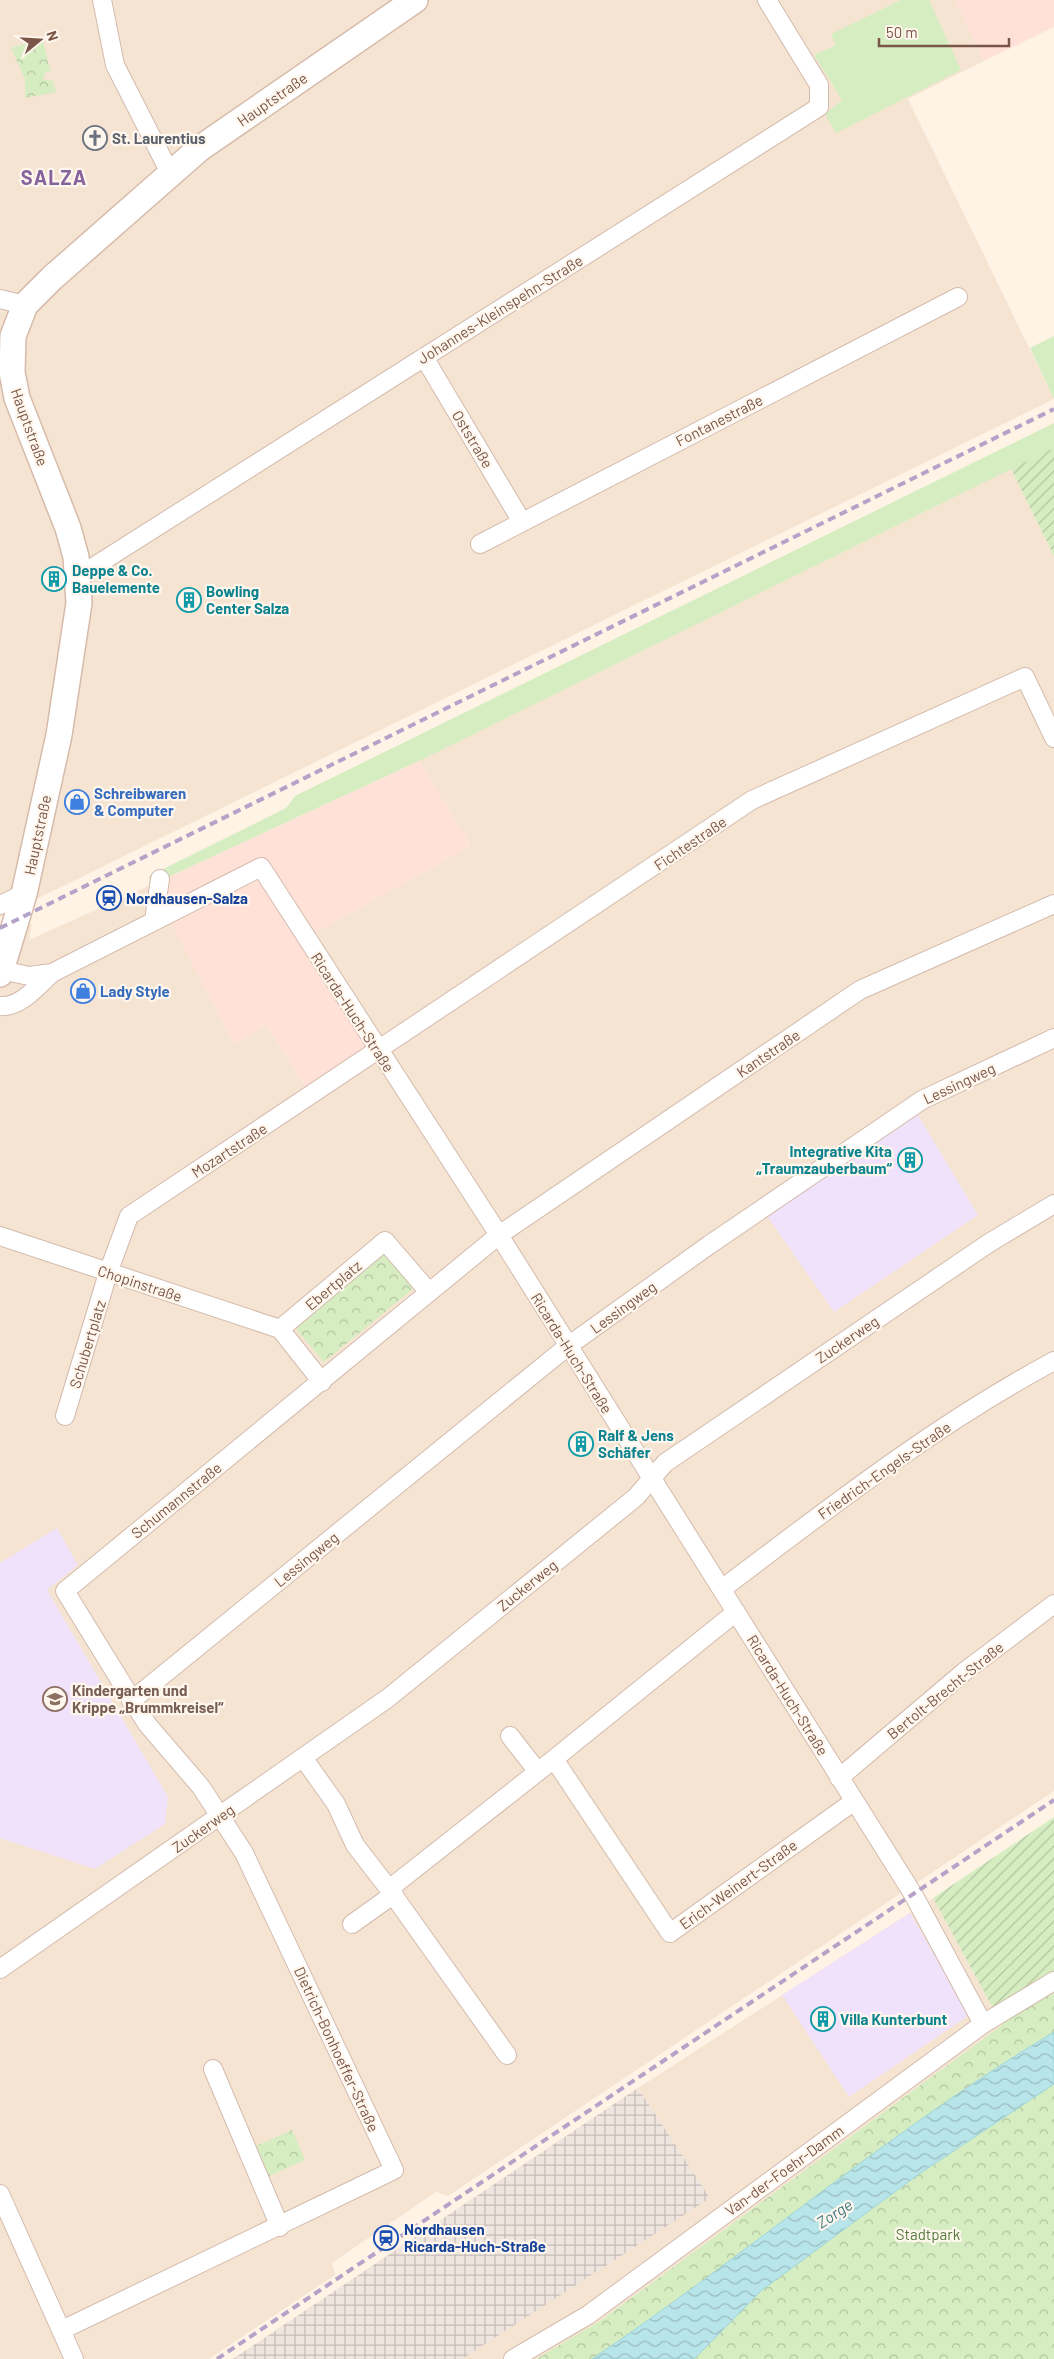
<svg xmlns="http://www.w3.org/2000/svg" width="1054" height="2359" viewBox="0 0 1054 2359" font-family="Barlow,sans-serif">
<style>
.residential{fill:#f6e4d3}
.commercial{fill:#ffe1d8}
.industrial{fill:url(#industrial-grid)}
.education{fill:#f0e2fa}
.grass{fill:#d6edc2}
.park{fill:url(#park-crowns)}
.garden{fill:url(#garden-furrows)}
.water{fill:url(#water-waves);stroke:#9dd6dc}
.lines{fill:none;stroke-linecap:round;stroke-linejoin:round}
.street-casing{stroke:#d3bbad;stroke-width:20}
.secondary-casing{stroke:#d6bbaa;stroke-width:28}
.street{stroke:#fff;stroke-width:18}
.secondary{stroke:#fff;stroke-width:25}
.rail{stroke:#b5a2c9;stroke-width:4;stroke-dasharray:8 5;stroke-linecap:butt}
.labels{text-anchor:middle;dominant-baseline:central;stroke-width:4.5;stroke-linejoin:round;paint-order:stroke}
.street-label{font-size:15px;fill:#795648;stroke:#fff7ed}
.worship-label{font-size:15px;font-weight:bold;fill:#5b616d;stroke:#fff7ed;text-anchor:start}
.culture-label{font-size:15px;font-weight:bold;fill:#0d838f;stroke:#fff7ed;text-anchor:start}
.shop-label{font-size:15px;font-weight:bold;fill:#366cbe;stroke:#fff7ed;text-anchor:start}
.transit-label{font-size:15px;font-weight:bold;fill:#164399;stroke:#fff7ed;text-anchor:start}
.education-label{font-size:15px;font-weight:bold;fill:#785e54;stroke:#fff7ed;text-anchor:start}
.park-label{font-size:15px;fill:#527a3c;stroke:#fff7ed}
.water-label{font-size:16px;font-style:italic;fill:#3a787f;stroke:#fff7ed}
.district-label{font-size:20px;font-weight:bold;letter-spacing:1px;fill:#86639d;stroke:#fff7ed}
</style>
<defs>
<pattern id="industrial-grid" width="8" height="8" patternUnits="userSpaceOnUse" patternTransform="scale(1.25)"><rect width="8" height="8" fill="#eee5df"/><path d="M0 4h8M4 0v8" fill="none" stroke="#c6bcb7"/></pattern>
<pattern id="park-crowns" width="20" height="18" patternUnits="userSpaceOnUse" patternTransform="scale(1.25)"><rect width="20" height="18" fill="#d6edc2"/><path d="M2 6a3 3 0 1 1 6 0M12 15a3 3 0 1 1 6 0" fill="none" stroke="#b2c3a0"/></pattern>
<pattern id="garden-furrows" width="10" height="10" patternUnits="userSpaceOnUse" patternTransform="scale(1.25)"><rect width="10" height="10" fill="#d6edc2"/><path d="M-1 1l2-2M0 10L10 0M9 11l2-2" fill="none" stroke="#b2c3a0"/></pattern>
<pattern id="water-waves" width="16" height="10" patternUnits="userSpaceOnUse" patternTransform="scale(1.25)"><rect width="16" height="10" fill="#b8e5e9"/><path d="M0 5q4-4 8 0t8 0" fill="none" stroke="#9abcbf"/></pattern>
</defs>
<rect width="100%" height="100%" fill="#fef3e5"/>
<path class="residential" d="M0 0H955L984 61 908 99 1054 399 0 917Z
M1011 469 1054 556V1791L448 2196 436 2192 332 2263 335 2275 209 2359H0V939L32 923 29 940 151 885 234 1043 266 1025 307 1089 300 941 471 846 419 761Z
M933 1898 1002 2025 600 2321 536 2359H233L638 2088Z"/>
<path class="commercial" d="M955 0H1054V27L984 61Z
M419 761 471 846 300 941 367 1049 307 1089 266 1025 234 1044 151 885Z"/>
<path class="industrial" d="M638 2088 710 2198 462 2359H233Z"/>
<path class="education" d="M918 1115 978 1215 834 1312 767 1216Z
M57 1528 78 1565 47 1590 168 1797 165 1824 95 1869 0 1838V1563Z
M910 1913 969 2015 849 2097 782 1995Z"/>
<path class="grass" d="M901 0H929L961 70 836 133 825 114 842 100 814 55 836 45 831 34Z
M1054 336V399L1030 348Z
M1054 423V448L419 761 151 885 149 876 286 808 295 796Z"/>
<path class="park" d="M42 38 51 72 46 71 43 79 53 81 56 92 25 98V79L11 48Z
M385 1253 414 1288 324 1362 296 1329Z
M1054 1970V2359H536L600 2321 1002 2025 994 2010Z
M292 2130 305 2160 269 2176 256 2146Z"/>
<path class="garden" d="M1054 448V556L1011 469Z
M1054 1817V1970L994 2010 933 1898Z"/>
<path class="water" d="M1054 2032V2084L919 2174 762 2290 694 2359H592C748 2254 892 2129 1054 2032Z"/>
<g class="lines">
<defs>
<path id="street" d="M102 0 115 65 170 173
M0 299 25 305
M424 357 522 522
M480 544 958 297
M79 576 819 107V85L767 0
M0 905 24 894
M154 920 160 879
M1 970 29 976 52 973
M0 1006C20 1008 38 986 52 973L261 867 499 1235 913 1894 983 2024
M0 1236 280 1329
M322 1382 280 1329 385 1241 429 1292
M65 1416 108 1273 129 1216 752 800 1025 677 1054 738
M722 1589C829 1508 935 1425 1054 1361
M736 1612 554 1759 670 1933 853 1802
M131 1701 568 1346 709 1245 922 1100 1054 1038
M510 1736 538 1772
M304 1759 336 1804 355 1845 389 1889
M839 1778 964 1672 1054 1604
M352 1924 394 1894
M0 1969 388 1698 636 1497 665 1463 989 1243 1054 1204
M507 2055 389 1889 554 1759
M213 2069 280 2227
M0 2194 74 2359
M62 2330 394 2170 244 1853 201 1787 147 1724 65 1591 499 1235 860 990 1054 904
M513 2359 588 2315 983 2024 1054 1981"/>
<path id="secondary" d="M0 974 24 894 59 735 79 603 76 557 68 528 17 398 12 372 13 336 25 305 52 278 199 149 415 0"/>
</defs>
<use href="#street" class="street-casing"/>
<use href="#secondary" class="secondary-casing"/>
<use href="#street" class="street"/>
<use href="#secondary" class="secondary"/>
<path class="rail" d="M0 928 1054 409
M217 2359 1054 1800"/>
</g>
<defs>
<symbol id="church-ring" viewBox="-11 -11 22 22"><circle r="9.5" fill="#fff7ed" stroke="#6b7280" stroke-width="1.5"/><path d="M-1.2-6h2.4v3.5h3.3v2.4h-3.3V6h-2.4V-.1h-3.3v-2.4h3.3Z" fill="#6b7280"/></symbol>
<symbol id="building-ring" viewBox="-11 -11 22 22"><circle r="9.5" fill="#fff7ed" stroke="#0f9aa8" stroke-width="1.5"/><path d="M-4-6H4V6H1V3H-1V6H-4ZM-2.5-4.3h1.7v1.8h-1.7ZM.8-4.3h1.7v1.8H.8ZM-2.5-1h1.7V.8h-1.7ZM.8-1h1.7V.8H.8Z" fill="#0f9aa8"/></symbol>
<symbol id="shop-ring" viewBox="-11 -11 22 22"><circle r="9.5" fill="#fff7ed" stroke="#3f7fe0" stroke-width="1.5"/><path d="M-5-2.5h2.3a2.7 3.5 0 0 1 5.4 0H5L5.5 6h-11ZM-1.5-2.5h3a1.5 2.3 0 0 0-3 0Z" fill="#3f7fe0"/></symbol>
<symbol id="station-ring" viewBox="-11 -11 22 22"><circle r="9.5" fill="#fff7ed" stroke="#1a4fb4" stroke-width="1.5"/><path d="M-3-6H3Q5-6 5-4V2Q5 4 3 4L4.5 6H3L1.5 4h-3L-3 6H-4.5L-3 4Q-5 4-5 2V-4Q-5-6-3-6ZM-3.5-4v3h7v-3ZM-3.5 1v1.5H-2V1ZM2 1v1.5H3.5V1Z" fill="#1a4fb4"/></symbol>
<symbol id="school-ring" viewBox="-11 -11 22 22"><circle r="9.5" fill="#fff7ed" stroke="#8d6e63" stroke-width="1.5"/><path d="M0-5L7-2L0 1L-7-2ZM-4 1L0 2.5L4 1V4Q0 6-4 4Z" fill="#8d6e63"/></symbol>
</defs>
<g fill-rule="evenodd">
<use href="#church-ring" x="81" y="124" width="28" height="28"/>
<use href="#building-ring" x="40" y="565" width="28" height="28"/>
<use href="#building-ring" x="175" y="586" width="28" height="28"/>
<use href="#shop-ring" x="63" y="788" width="28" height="28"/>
<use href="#station-ring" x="95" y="884" width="28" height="28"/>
<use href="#shop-ring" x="69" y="977" width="28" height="28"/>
<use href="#building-ring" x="896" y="1146" width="28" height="28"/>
<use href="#building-ring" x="567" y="1430" width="28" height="28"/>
<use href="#school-ring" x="41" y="1685" width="28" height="28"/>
<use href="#building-ring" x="809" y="2005" width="28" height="28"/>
<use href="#station-ring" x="372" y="2224" width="28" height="28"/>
</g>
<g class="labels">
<g class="street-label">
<text transform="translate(272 99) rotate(-35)">Hauptstraße</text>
<text transform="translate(500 309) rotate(-32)">Johannes-Kleinspehn-Straße</text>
<text transform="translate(719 420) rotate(-27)">Fontanestraße</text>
<text transform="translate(30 427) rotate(70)">Hauptstraße</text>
<text transform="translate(473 439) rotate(59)">Oststraße</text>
<text transform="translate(37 835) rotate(-78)">Hauptstraße</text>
<text transform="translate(690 843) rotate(-34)">Fichtestraße</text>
<text transform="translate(353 1012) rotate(57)">Ricarda-Huch-Straße</text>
<text transform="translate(768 1053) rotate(-34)">Kantstraße</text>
<text transform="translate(959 1083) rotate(-25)">Lessingweg</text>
<text transform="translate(229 1150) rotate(-33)">Mozartstraße</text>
<text transform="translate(140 1283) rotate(18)">Chopinstraße</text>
<text transform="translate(333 1285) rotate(-40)">Ebertplatz</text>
<text transform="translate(623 1307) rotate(-36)">Lessingweg</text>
<text transform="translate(847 1339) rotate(-34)">Zuckerweg</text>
<text transform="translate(87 1344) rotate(-73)">Schubertplatz</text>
<text transform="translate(572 1353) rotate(58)">Ricarda-Huch-Straße</text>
<text transform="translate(884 1470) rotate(-35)">Friedrich-Engels-Straße</text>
<text transform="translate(176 1500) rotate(-39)">Schumannstraße</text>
<text transform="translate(306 1559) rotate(-39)">Lessingweg</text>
<text transform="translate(527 1585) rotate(-39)">Zuckerweg</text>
<text transform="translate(945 1690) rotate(-39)">Bertolt-Brecht-Straße</text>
<text transform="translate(788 1695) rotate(58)">Ricarda-Huch-Straße</text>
<text transform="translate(203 1828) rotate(-35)">Zuckerweg</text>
<text transform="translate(738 1884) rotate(-36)">Erich-Weinert-Straße</text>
<text transform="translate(337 2049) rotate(65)">Dietrich-Bonhoeffer-Straße</text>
<text transform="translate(784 2170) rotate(-36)">Van-der-Foehr-Damm</text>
</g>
<g class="worship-label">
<text x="112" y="138">St. Laurentius</text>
</g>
<g class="culture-label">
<text x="72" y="570">Deppe &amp; Co.<tspan x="72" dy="17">Bauelemente</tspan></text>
<text x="206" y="591">Bowling<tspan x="206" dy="17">Center Salza</tspan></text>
<text x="892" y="1151" text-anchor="end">Integrative Kita<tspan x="892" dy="17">„Traumzauberbaum“</tspan></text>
<text x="598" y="1435">Ralf &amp; Jens<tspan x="598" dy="17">Schäfer</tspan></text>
<text x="840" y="2019">Villa Kunterbunt</text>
</g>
<g class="shop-label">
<text x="94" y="793">Schreibwaren<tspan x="94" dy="17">&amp; Computer</tspan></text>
<text x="100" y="991">Lady Style</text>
</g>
<g class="transit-label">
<text x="126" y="898">Nordhausen-Salza</text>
<text x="404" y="2229">Nordhausen<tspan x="404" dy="17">Ricarda-Huch-Straße</tspan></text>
</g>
<g class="education-label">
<text x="72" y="1690">Kindergarten und<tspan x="72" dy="17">Krippe „Brummkreisel“</tspan></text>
</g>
<g class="park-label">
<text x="928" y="2234">Stadtpark</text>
</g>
<g class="water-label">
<text transform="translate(834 2213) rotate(-33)">Zorge</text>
</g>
<g class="district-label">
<text x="54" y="177">SALZA</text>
</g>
</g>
<g transform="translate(40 40) rotate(72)" stroke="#fff7ed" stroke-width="4" paint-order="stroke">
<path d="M0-4L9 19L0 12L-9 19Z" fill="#795648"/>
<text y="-8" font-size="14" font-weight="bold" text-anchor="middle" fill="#795648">N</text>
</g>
<path d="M879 38v8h130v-8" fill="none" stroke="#795648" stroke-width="2.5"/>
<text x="886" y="38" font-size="15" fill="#795648" stroke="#fff7ed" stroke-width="4" paint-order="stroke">50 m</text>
</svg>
